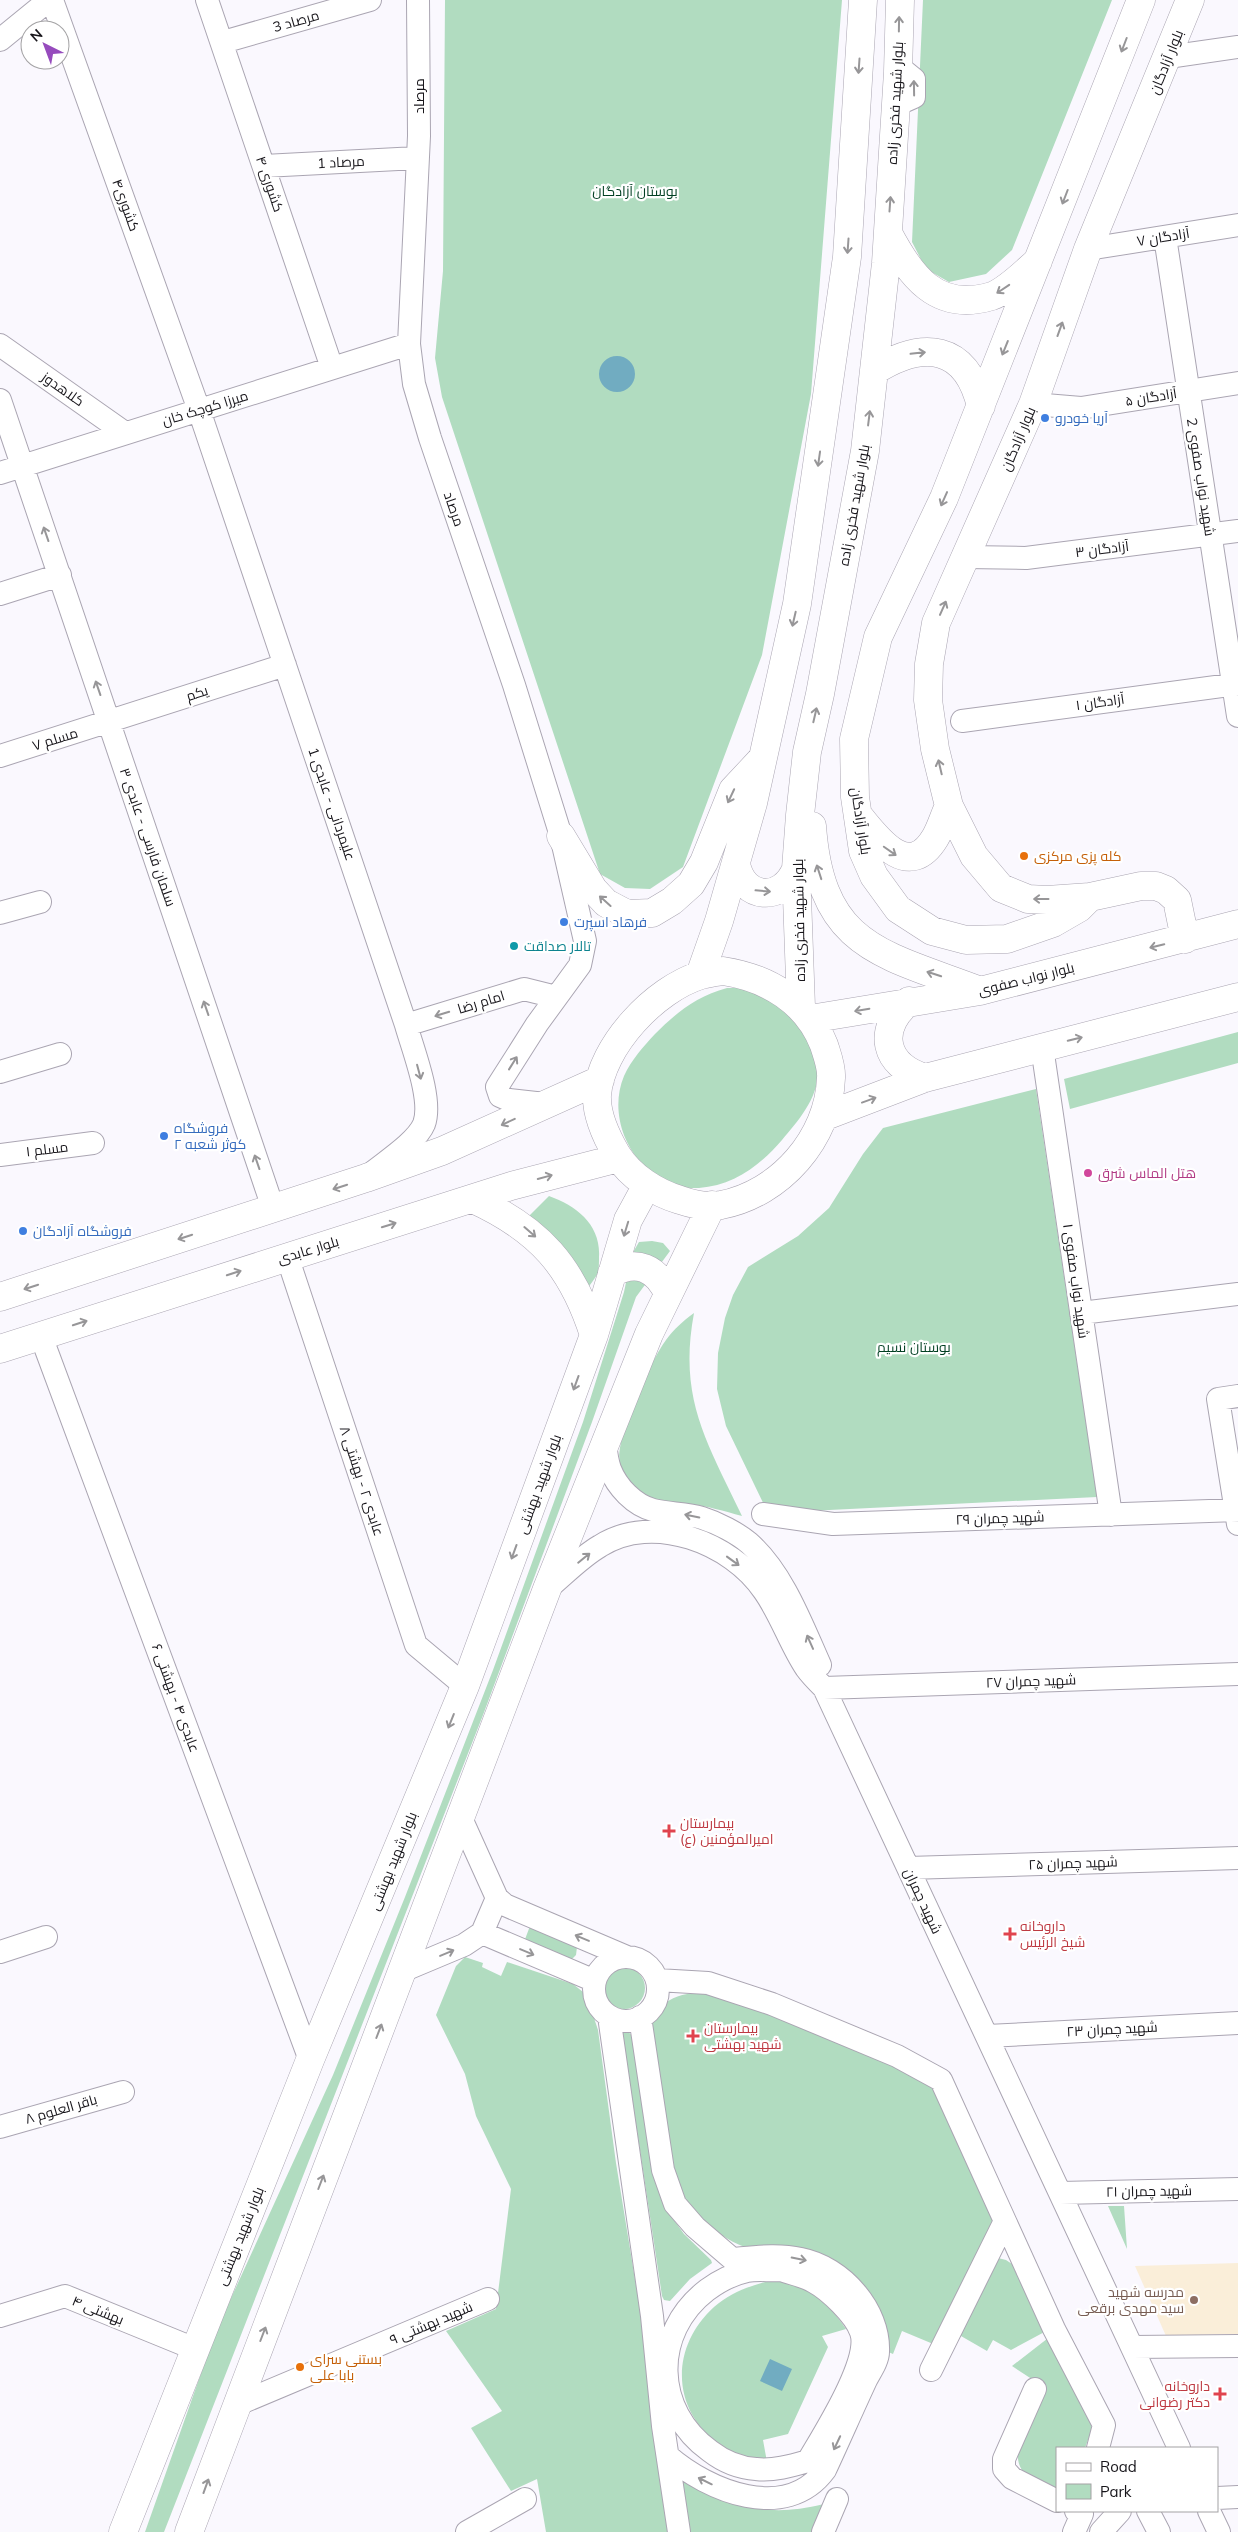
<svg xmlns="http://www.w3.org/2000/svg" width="1238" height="2532" viewBox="0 0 1238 2532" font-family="Mulish,Cairo,sans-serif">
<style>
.education{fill:#faeed9}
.green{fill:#b1dcc0}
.water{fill:#71acc1}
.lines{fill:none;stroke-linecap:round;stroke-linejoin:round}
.minor-casing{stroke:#aaa5b2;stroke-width:24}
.major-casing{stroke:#aaa5b2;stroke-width:29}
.minor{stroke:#fff;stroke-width:22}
.major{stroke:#fff;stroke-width:28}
.oneway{stroke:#979698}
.shop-dot{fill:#3f7fe0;stroke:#fff;stroke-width:2}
.food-dot{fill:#e8710a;stroke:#fff;stroke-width:2}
.culture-dot{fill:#0f9aa8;stroke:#fff;stroke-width:2}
.hotel-dot{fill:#d1479c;stroke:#fff;stroke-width:2}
.health-dot{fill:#e0444e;stroke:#fff;stroke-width:2}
.education-dot{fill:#8d6e63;stroke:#fff;stroke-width:2}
.labels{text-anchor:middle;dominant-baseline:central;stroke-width:4.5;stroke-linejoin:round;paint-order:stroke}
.street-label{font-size:14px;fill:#18161b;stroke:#fff}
.park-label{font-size:14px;fill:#003f22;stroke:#fff}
.shop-label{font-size:14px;fill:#366cbe;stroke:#fff;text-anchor:start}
.food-label{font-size:14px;fill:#c56008;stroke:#fff;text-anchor:start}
.culture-label{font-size:14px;fill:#0d838f;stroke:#fff;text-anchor:start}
.hotel-label{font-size:14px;fill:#b23c85;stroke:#fff;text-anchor:start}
.health-label{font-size:14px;fill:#be3a42;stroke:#fff;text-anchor:start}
.education-label{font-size:14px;fill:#785e54;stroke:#fff;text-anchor:end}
</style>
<rect width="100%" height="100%" fill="#faf8fe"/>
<path class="education" d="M1238 2263V2334L1166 2336 1135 2266Z"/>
<path class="green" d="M445 0H842L811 394 762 655 683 867 650 889 625 888 600 874 442 397 435 358 443 271Z
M923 0H1112L1012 250 986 274 949 282 926 269 912 242Z
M727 988H749L802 1021C807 1034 814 1049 817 1063 823 1093 799 1120 782 1140 761 1165 733 1186 699 1188 643 1191 603 1126 624 1076 632 1059 643 1047 655 1034 677 1012 697 996 727 988Z
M1238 1032V1063L1070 1109 1064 1079Z
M1036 1089 1097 1497 768 1513 726 1426 717 1389 718 1353 725 1318 733 1295 748 1267 798 1236 829 1208 863 1154 883 1128Z
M549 1196C577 1206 601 1225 599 1257 599 1262 599 1268 598 1273 595 1278 591 1284 587 1289 572 1257 559 1236 528 1217Z
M652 1241 663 1243 670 1251 636 1297 592 1422 483 1715 164 2532H145L216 2331 333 2075 405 1897 493 1670 583 1422 624 1292 632 1254 639 1242Z
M694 1313C678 1399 707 1442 742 1516 724 1511 707 1506 689 1504 670 1501 651 1503 634 1491 629 1487 621 1471 620 1464 614 1439 651 1360 666 1340 674 1329 683 1321 694 1313Z
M530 1926 577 1947 576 1955 571 1960 524 1942Z
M465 1957 483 1963 482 1967 501 1976 507 1962 573 1984 583 1992 589 2003 598 2030 616 2163 651 2377 672 2532H546L537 2479 511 2491 471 2428 502 2411 446 2331 496 2309 511 2189 476 2116 465 2074 436 2015 456 1966Z
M603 1988a21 21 0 1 1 42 0a21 21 0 1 1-42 0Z
M716 1992 910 2072 934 2087 995 2222 938 2346 902 2331 893 2354 886 2351 885 2333 751 2249C717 2239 692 2212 675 2182L647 2030C660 1996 681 1992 716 1992Z
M626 2029 633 2037 674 2220 684 2234 711 2260 712 2263 690 2279 670 2301 664 2300 662 2296 622 2031Z
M1108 2206H1124L1127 2249Z
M998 2258 1006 2260 1015 2266 1050 2329 1011 2350 993 2340 987 2351 954 2332Z
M769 2281C803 2280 828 2302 846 2329L822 2336 828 2347 788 2434 763 2440 767 2462C742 2464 742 2459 722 2446 671 2412 669 2348 714 2307 730 2293 749 2286 769 2281Z
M1052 2335 1087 2406 1092 2429 1085 2448H1057V2490C1038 2480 1016 2477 1018 2453L1047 2389 1012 2366Z
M681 2473C734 2506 762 2519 824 2504L812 2532H690Z"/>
<path class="water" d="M599 374a18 18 0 1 1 36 0a18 18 0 1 1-36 0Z
M770 2359 792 2369 782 2391 760 2381Z"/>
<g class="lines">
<defs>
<path id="minor" d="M52 0 199 410 406 1025C413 1050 433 1100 424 1124 417 1141 388 1160 373 1172
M207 0 332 368
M418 0 419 136 409 344 414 384 430 438 514 685 561 836 585 941 580 965 537 1024 497 1087 500 1096 509 1100 545 1104
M0 40 49 0
M223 42 370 0
M1168 57 1238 47
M896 105 914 97V79L898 66
M264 166 417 158
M1165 237 1238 716
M1088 249 1238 225
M0 345 125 433
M0 400 273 1208
M1033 404 1081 408 1238 383
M0 473 409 344
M966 557 1026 558 1238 531
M0 594 60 575
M962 721 1238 684
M0 756 285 665
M0 913 40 902
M406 1025 524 989 556 997
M1042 1047 1111 1515
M0 1072 60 1054
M0 1155 93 1143
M287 1256 416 1645 465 1686
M1081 1313 1238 1294
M41 1336 310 2060
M605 1443C606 1452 607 1461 610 1469 617 1487 634 1505 653 1510 669 1514 686 1513 702 1518 718 1523 737 1533 749 1543 783 1573 802 1625 820 1665
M763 1514 833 1524 1238 1510
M1238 1524 1218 1399 1238 1396
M547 1589C564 1575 581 1557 600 1546 653 1512 732 1543 764 1591 781 1615 790 1644 806 1668 811 1675 818 1682 824 1688L1179 2448
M824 1688 1238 1674
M908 1868 1238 1858
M497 1898 505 1905 627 1957
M482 1933 595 1981
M0 1952 46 1937
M594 1989a32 32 0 1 1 64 0a32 32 0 1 1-64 0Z
M402 1971 464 1945 482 1933 497 1898 460 1816
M657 1980 708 1983 772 2004 897 2056 941 2080 1054 2329 1104 2425 1098 2448
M609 2016 652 2316 663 2426 679 2532
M640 2017 663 2170 675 2204 695 2227 744 2269
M987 2036 1238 2023
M0 2127 123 2092
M1060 2193 1238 2189
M781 2270C792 2274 805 2276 814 2282 829 2290 855 2315 861 2332 871 2361 823 2435 808 2461 791 2466 773 2471 756 2469 740 2468 723 2461 710 2451 654 2411 651 2333 707 2290 718 2282 733 2274 747 2271 758 2269 770 2271 781 2270Z
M0 2316 65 2296 195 2349
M1132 2347 1238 2346
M931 2370 1004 2223
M1035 2389 1004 2459V2469L1012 2478 1057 2501
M236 2405 488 2299
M668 2456C708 2491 786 2523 825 2470 839 2440 852 2410 866 2380 870 2372 878 2361 878 2352 880 2310 842 2267 801 2259 778 2254 756 2257 733 2259
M1217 2498 1238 2497
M1148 2511 1159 2532
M1209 2511 1219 2532
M467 2532 525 2499
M823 2532 837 2499
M1074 2532 1082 2514 1076 2511
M1101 2532 1120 2511"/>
<path id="major" d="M888 233C910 275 936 313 992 296 1008 290 1025 272 1038 261
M874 371C923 340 966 344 981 406
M859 816C878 840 909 881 935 838 941 828 944 816 949 806
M812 826C821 947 880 953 978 990
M561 836 593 889 606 903 627 914 652 913 672 901 691 884 704 862 733 790 761 760
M736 864C743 900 782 903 796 869
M1090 897 1079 908 1053 923 1007 939 966 940 932 931 898 909 874 876 863 851 855 797 854 739 878 637 944 498 1141 0
M1185 939 1177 900 1166 890 1156 886H1141L1090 897 1047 900 1028 899 1001 888 974 856 949 806 935 749 928 700 929 664 936 623 1033 404 1088 249 1190 0
M723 971C768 978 807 1001 824 1045 827 1055 832 1067 831 1078 829 1138 780 1194 721 1205 708 1208 692 1204 680 1200 656 1193 631 1177 617 1155 607 1138 596 1115 597 1095 601 1046 655 989 701 975 708 973 716 972 723 971Z
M700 975 719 921 753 803 797 604 847 257 863 0
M909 1001C876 1030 884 1065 925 1078
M801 1007 796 869 800 815 807 752 820 694 865 451 886 263 898 72 900 0
M810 1019 980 991 1238 924
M823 1117 925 1078 1238 997
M473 1199C539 1229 572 1266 594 1335
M612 1273C637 1259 656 1268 668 1293
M0 1297 366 1178 442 1151 600 1080
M0 1349 511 1186 619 1158
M123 2532 310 2060 465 1686 594 1335 628 1220 647 1185
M189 2532 547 1589 649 1334 712 1205"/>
</defs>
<use href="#minor" class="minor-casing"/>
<use href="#major" class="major-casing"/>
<use href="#minor" class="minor"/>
<use href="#major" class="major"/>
</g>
<defs><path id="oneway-shaft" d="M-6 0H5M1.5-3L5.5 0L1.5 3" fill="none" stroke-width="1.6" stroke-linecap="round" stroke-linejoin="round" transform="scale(1.25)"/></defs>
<g class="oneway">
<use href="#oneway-shaft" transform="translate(899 24) rotate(-89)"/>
<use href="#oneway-shaft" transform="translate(1124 45) rotate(111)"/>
<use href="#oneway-shaft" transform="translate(859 66) rotate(94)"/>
<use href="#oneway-shaft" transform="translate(914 88) rotate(-91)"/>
<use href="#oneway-shaft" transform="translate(1065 197) rotate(111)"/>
<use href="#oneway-shaft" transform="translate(890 204) rotate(-86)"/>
<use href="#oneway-shaft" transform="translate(848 246) rotate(94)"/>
<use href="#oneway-shaft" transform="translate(1003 289) rotate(146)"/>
<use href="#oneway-shaft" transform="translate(1060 329) rotate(-70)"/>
<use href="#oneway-shaft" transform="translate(1005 348) rotate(112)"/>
<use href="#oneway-shaft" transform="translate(918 353) rotate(-6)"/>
<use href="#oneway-shaft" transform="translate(869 418) rotate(-83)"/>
<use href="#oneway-shaft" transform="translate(819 459) rotate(98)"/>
<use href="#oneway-shaft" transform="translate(944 499) rotate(114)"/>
<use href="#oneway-shaft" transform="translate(46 534) rotate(-109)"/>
<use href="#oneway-shaft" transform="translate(943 608) rotate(-66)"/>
<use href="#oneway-shaft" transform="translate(794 619) rotate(103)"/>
<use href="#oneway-shaft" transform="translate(98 688) rotate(-109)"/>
<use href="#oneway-shaft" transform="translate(815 715) rotate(-77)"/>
<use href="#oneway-shaft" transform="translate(940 767) rotate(-103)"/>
<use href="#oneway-shaft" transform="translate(731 796) rotate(115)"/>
<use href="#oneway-shaft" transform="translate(890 851) rotate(35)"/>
<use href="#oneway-shaft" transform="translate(819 872) rotate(-108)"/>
<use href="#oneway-shaft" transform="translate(763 891) rotate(5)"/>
<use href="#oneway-shaft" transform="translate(1041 899) rotate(-180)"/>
<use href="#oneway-shaft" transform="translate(605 901) rotate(-138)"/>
<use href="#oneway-shaft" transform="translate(1157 946) rotate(166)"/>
<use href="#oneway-shaft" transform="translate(934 974) rotate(-162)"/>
<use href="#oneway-shaft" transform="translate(206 1008) rotate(-109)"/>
<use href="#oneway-shaft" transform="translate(862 1010) rotate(170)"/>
<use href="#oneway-shaft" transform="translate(442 1014) rotate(163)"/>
<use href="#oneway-shaft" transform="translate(1075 1039) rotate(-14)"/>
<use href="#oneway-shaft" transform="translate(513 1063) rotate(-58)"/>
<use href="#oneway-shaft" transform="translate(419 1072) rotate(75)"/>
<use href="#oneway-shaft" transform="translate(869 1100) rotate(-20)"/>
<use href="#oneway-shaft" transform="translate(508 1122) rotate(155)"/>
<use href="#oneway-shaft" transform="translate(257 1162) rotate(-109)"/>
<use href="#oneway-shaft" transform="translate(545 1177) rotate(-15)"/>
<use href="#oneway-shaft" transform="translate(340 1187) rotate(162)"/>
<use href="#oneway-shaft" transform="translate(389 1225) rotate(-17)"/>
<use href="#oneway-shaft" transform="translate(626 1229) rotate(107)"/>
<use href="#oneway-shaft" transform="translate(530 1232) rotate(41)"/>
<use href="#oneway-shaft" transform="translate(185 1237) rotate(162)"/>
<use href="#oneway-shaft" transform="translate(234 1273) rotate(-18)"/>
<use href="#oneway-shaft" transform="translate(31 1287) rotate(162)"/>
<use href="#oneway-shaft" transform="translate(80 1323) rotate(-18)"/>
<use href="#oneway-shaft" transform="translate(576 1383) rotate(110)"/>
<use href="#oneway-shaft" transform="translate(692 1516) rotate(-168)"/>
<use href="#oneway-shaft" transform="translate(514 1552) rotate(110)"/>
<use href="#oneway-shaft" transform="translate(584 1558) rotate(-39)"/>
<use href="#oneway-shaft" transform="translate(733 1561) rotate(36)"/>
<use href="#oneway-shaft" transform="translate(810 1642) rotate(-114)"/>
<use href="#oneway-shaft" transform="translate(451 1721) rotate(112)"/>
<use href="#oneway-shaft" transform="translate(582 1938) rotate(-157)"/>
<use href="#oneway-shaft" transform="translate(527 1952) rotate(23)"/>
<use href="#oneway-shaft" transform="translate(447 1953) rotate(-23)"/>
<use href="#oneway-shaft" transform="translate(379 2031) rotate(-69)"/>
<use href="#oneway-shaft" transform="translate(321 2182) rotate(-69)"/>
<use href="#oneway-shaft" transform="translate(799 2259) rotate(11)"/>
<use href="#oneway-shaft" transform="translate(263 2334) rotate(-69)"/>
<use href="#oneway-shaft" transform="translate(837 2443) rotate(115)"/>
<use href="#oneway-shaft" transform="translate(705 2481) rotate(-154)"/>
<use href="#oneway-shaft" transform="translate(206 2486) rotate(-70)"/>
</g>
<g class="shop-dot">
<circle cx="1045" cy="418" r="5"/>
<circle cx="564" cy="922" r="5"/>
<circle cx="164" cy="1136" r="5"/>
<circle cx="23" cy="1231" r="5"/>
</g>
<g class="food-dot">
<circle cx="1024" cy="856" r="5"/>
<circle cx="300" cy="2367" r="5"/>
</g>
<circle class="culture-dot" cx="514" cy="946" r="5"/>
<circle class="hotel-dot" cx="1088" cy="1173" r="5"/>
<g class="health-dot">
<path d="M666.5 1823.5h5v5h5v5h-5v5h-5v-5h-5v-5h5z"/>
<path d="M1007.5 1926.5h5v5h5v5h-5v5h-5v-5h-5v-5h5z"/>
<path d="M690.5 2028.5h5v5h5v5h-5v5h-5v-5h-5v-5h5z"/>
<path d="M1217.5 2386.5h5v5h5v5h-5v5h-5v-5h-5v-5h5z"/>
</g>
<circle class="education-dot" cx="1194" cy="2300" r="5"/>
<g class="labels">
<g class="street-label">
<text transform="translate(296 21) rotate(-16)">مرصاد 3</text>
<text transform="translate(1166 62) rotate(-68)">بلوار آزادگان</text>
<text transform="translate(419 96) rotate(-90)">مرصاد</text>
<text transform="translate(895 103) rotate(-87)">بلوار شهید فخری زاده</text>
<text transform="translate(341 162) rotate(-3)">مرصاد 1</text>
<text transform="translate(270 184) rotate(71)">کشوری ۴</text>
<text transform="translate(126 205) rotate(70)">کشوری۴</text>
<text transform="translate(1163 237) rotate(-9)">آزادگان ۷</text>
<text transform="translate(63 389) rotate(35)">کلاهدوز</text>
<text transform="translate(1151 397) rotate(-9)">آزادگان ۵</text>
<text transform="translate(205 408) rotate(-17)">میرزا کوچک خان</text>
<text transform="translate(1018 439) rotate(-67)">بلوار آزادگان</text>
<text transform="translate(1201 477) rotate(81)">شهید نواب صفوی 2</text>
<text transform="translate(854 505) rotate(-80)">بلوار شهید فخری زاده</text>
<text transform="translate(454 509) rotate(71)">مرصاد</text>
<text transform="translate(1102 549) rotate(-7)">آزادگان ۳</text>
<text transform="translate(197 693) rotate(-18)">یکم</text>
<text transform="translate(1100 702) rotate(-8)">آزادگان ۱</text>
<text transform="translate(55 739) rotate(-17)">مسلم ۷</text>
<text transform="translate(332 804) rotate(71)">علیمردانی - عابدی 1</text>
<text transform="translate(861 821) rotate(81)">بلوار آزادگان</text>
<text transform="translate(148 837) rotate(71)">سلمان فارسی - عابدی ۳</text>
<text transform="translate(799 920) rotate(-91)">بلوار شهید فخری زاده</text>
<text transform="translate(1026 979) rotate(-14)">بلوار نواب صفوی</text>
<text transform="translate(481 1002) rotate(-17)">امام رضا</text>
<text transform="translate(47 1149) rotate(-7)">مسلم ۱</text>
<text transform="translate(308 1250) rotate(-17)">بلوار عابدی</text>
<text transform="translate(1076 1281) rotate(82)">شهید نواب صفوی ۱</text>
<text transform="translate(362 1481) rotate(72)">عابدی ۲ - بهشتی ۸</text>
<text transform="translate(539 1484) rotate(-70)">بلوار شهید بهشتی</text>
<text transform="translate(1000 1518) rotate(-2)">شهید چمران ۲۹</text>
<text transform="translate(1031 1681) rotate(-2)">شهید چمران ۲۷</text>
<text transform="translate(176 1698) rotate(70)">عابدی ۴ - بهشتی ۶</text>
<text transform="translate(393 1861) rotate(-68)">بلوار شهید بهشتی</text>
<text transform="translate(1073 1863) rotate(-2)">شهید چمران ۲۵</text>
<text transform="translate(923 1901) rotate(65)">شهید چمران</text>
<text transform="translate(1112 2029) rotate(-3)">شهید چمران ۲۳</text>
<text transform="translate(61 2109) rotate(-16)">باقر العلوم ۸</text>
<text transform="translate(1149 2191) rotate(-1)">شهید چمران ۲۱</text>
<text transform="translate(240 2236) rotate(-68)">بلوار شهید بهشتی</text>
<text transform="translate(98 2310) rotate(22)">بهشتی ۴</text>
<text transform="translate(431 2323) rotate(-23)">شهید بهشتی ۹</text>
</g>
<g class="park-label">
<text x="635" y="191">بوستان آزادگان</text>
<text x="914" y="1347">بوستان نسیم</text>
</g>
<g class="shop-label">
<text x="1055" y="418">آریا خودرو</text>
<text x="574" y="922">فرهاد اسپرت</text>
<text x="174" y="1128">فروشگاه<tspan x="174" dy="16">کوثر شعبه ۲</tspan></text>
<text x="33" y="1231">فروشگاه آزادگان</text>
</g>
<g class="food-label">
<text x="1034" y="856">کله پزی مرکزی</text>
<text x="310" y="2359">بستنی سرای<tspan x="310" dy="16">بابا علی</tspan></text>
</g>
<g class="culture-label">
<text x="524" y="946">تالار صداقت</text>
</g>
<g class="hotel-label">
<text x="1098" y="1173">هتل الماس شرق</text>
</g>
<g class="health-label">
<text x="680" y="1823">بیمارستان<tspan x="680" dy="16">امیرالمؤمنین (ع)</tspan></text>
<text x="1020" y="1926">داروخانه<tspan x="1020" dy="16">شیخ الرئیس</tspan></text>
<text x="704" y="2028">بیمارستان<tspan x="704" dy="16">شهید بهشتی</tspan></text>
<text x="1210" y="2386" text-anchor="end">داروخانه<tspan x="1210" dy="16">دکتر رضوانی</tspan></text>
</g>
<g class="education-label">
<text x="1184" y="2292">مدرسه شهید<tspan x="1184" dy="16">سید مهدی برقعی</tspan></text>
</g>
</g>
<rect x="1056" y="2447" width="162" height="65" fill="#ffffff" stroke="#a3a2a4"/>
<rect x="1066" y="2463" width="25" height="8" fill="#ffffff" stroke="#a3a2a4"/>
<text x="1100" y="2472" font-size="15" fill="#18161b">Road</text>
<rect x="1066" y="2484" width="25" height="15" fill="#b1dcc0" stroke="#a3a2a4"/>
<text x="1100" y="2497" font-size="15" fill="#18161b">Park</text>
<g transform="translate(45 45) rotate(318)"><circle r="24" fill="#ffffff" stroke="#a3a2a4"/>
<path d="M0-4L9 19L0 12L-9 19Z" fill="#964bbd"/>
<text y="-8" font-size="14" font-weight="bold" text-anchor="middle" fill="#18161b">N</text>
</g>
</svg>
